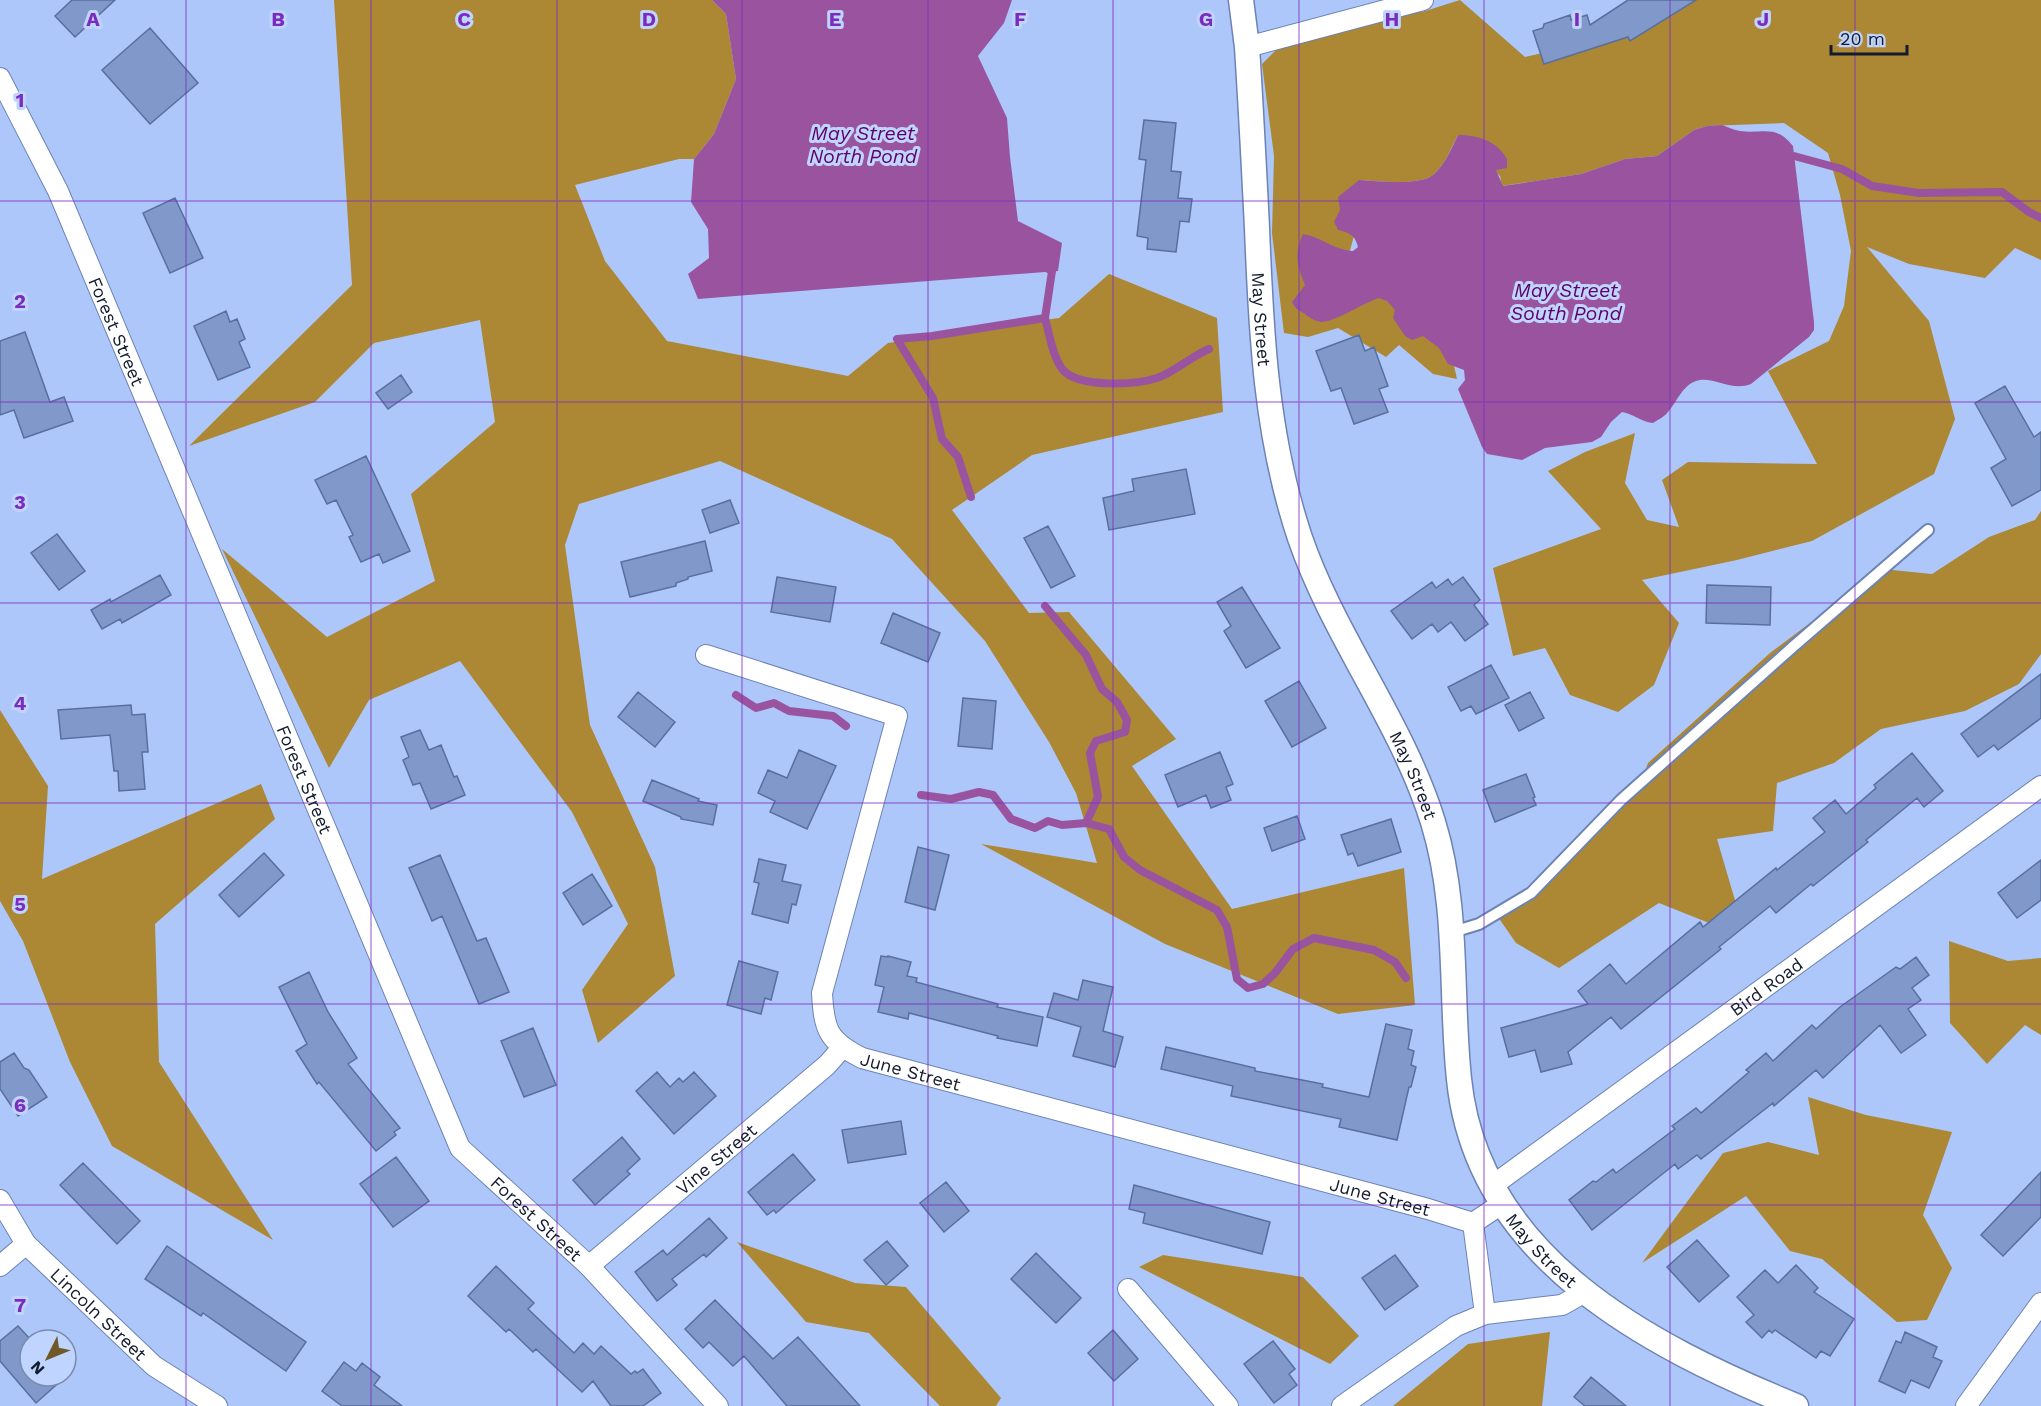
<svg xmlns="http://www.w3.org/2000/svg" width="2041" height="1406" viewBox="0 0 2041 1406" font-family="'Work Sans',sans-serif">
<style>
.forest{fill:#ac8734}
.water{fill:#9a549f}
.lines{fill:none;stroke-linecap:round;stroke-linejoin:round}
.stream{stroke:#9a549f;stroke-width:8}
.building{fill:#8198ca;stroke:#596f9e;stroke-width:1.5}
.service-casing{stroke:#6c83b3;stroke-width:14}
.minor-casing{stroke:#6c83b3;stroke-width:22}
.tertiary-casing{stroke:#6c83b3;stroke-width:27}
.service{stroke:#fff;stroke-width:10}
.minor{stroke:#fff;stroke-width:20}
.tertiary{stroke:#fff;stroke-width:24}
.grid{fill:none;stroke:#7b2cbf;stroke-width:1.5;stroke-opacity:0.55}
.labels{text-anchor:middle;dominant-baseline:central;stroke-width:6;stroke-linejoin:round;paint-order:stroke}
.street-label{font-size:18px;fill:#131b2e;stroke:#bfd4fe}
.water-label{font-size:20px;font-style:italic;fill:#610068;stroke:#bfd4fe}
.grid-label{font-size:20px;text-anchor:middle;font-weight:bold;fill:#7b2cbf;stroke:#bfd4fe;stroke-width:6;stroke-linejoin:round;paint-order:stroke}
</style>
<rect width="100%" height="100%" fill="#aec7fb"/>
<path class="forest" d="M334 0H712L726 14 736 79 714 134 694 159H679L575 185 605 261 667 341 848 376 888 343 1059 318 1109 274 1217 318 1223 412 1032 455 952 510 1029 613 1069 612 1176 739 1132 766 1232 909 1404 868 1415 1005 1338 1014 1165 944 981 844 1097 863 1076 793 1049 742 985 641 892 539 720 461 579 504 565 545 590 725 655 867 675 976 598 1043 582 990 628 924 572 812 460 661 369 700 329 768 222 549 327 637 435 581 411 494 495 422 480 320 374 343 315 402 189 446 352 285Z
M1460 0 1525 57 1577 45 1682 0H2041V260L2015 248 1985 278 1909 264 1867 247 1929 321 1955 419 1934 474 1812 541 1737 560 1642 580 1679 623 1654 685 1618 712 1570 695 1545 648 1513 656 1493 568 1601 529 1548 471 1585 452 1635 433 1625 483 1647 520 1679 527 1662 480 1688 462 1817 464 1768 371 1829 341 1844 306 1851 251 1840 195 1828 153 1784 123 1707 126 1694 130 1657 156 1625 159 1581 174 1502 186 1500 176 1458 135C1451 148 1445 165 1433 175 1418 186 1377 181 1359 180L1362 206 1345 269 1388 272 1452 357 1457 379 1433 374 1399 345 1386 357 1338 328 1308 337 1284 333 1272 233 1274 156 1262 64 1302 24 1367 15 1422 12Z
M2041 511V654L2019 684 1965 711 1881 729 1834 763 1777 783 1773 831 1717 839 1739 914 1719 927 1659 903 1559 968 1516 943 1498 917 1638 791 1648 763 1770 653 1882 569 1932 574 1989 537 2035 520Z
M0 710 48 786 42 879 261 784 275 819 155 924 159 1062 273 1240 112 1146 70 1062 23 941 0 901Z
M1949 941 2008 961 2041 958V1035L2025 1025 1987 1064 1950 1023Z
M1808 1097 1866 1115 1952 1132 1923 1215 1952 1268 1927 1320 1897 1322 1822 1259 1790 1251 1746 1196 1642 1263 1723 1153 1768 1142 1819 1155Z
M737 1242 855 1283 906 1287 1001 1398 996 1406H940L869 1333 806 1322Z
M1163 1255 1303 1277 1359 1336 1330 1364 1139 1267Z
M1550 1332 1542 1406H1393L1468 1344Z"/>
<path class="water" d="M712 0H1012L1004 23 978 56 1007 118 1010 157 1018 221 1062 243 1058 271 698 299 688 274 709 258 708 229 691 202 694 159 714 134 736 79 726 14Z
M1722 125C1728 127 1734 130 1740 131 1763 134 1776 124 1793 146L1814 322V330L1809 337 1751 384C1731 392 1712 375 1696 381 1682 386 1677 402 1668 412 1665 416 1658 420 1653 423 1644 423 1633 414 1622 412L1611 422 1601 437 1592 442 1545 448 1522 460 1487 454 1482 447 1458 389 1465 380 1464 370 1448 364 1439 348 1423 336 1412 340 1405 336 1393 318 1395 310 1387 301 1379 298C1363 303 1337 321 1322 322 1316 322 1310 318 1305 314 1299 310 1295 309 1292 302L1305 285C1297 266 1294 253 1303 234 1321 237 1334 250 1353 251L1358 247C1355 235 1350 233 1338 230L1334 222 1340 210 1338 197 1359 180C1377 181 1418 186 1433 175 1444 166 1452 148 1458 135 1478 135 1497 141 1507 159V168L1496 170 1503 186 1581 174 1625 159 1657 156 1694 130 1707 126Z"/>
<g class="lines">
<path class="stream" d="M1794 156 1842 169 1872 186 1919 193 2002 192 2029 212 2041 218
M1045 318C1049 333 1053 358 1063 370 1079 388 1135 385 1157 378 1176 371 1190 357 1209 349
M971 497 958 457 942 439 933 398 897 339 932 336 1045 318 1052 271 1045 267
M1045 606 1086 655 1102 689 1117 702 1127 720 1125 732 1096 741 1090 753 1098 797 1086 823 1109 829 1124 857 1140 870 1217 910 1227 927 1237 979 1248 988 1263 984 1275 973 1293 949 1314 938 1374 950 1395 962 1406 978
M736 695 756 708 774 703 789 711 833 716 846 726
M921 795 951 799 979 792 993 795 1011 819 1035 828 1048 821 1062 825 1086 823"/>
</g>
<path class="building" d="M72 0H115L75 37 55 16Z
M1628 0H1696L1630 41 1628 37 1544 64 1533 31 1543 28 1544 24 1570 15 1571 20 1587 15 1590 25Z
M150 28 198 83 150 124 102 70Z
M1144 120 1176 123 1171 171 1181 172 1178 198 1192 199 1189 222 1180 221 1176 252 1147 249 1148 238 1137 236 1146 160 1139 159Z
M175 198 203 258 170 273 143 213Z
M226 311 230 322 237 319 245 339 239 342 250 367 218 380 194 326Z
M25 332 50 402 64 397 73 421 24 438 14 410 0 415V341Z
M1359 335 1365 351 1374 347 1388 386 1379 389 1388 412 1354 424 1341 388 1331 391 1316 351Z
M401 375 412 392 388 409 376 393Z
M2005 386 2034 437 2041 432V490L2012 506 1991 468 2006 459 1975 403Z
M366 456 410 551 383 563 379 554 361 562 349 537 353 535 336 500 327 504 315 480Z
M1186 469 1195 514 1109 530 1103 498 1134 491 1132 479Z
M730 500 739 523 710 533 702 510Z
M1048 526 1075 576 1051 588 1024 538Z
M57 534 85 571 59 590 31 553Z
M705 541 712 571 688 577V579L676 583V586L630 597 621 562Z
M160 575 171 595 122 623 120 619 102 629 91 610 110 599 111 602Z
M777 577 836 587 830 622 771 612Z
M1463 577 1480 600 1474 605 1488 624 1465 641 1451 622 1438 632 1432 624 1412 639 1391 611 1432 582 1436 588 1448 579 1452 585Z
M1707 585 1771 587 1770 625 1706 623Z
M1242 587 1280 648 1246 668 1224 631 1231 626 1217 602Z
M893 613 940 633 928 662 881 643Z
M1491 665 1509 698 1476 714 1471 706 1461 711 1448 687Z
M2041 674V718L1998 750 1994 745 1978 757 1961 734Z
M1299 681 1326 728 1292 747 1265 701Z
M638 692 675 722 655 747 618 717Z
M1530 692 1544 718 1519 731 1505 705Z
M963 698 996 701 992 749 958 746Z
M131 705 132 715 145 714 148 752H142L145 789 119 791 118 771H114L110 735 61 739 58 710Z
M420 730 429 750 441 745 454 777 457 776 465 795 431 809 420 783 413 785 403 760 409 757 401 737Z
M799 750 836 766 807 829 770 812 775 801 758 793 768 770 787 778Z
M1220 752 1233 784 1226 787 1231 800 1211 808 1206 795 1178 807 1165 775Z
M1912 753 1943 791 1924 807 1917 798 1866 840 1868 842 1813 886 1811 884 1776 913 1770 906 1719 947 1721 949 1621 1029 1611 1017 1568 1052 1572 1064 1541 1072 1535 1050 1509 1057 1501 1028 1588 1004 1578 991 1610 964 1626 984 1700 922 1703 927 1776 868 1777 870 1825 832 1813 818 1835 800 1846 814 1876 788 1874 785Z
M1526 774 1535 797 1533 798 1536 805 1495 822 1483 790Z
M652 780 699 799 698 801 717 805 713 825 681 819V817L643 801Z
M1297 816 1305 839 1272 851 1264 828Z
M1391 819 1401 852 1358 866 1353 853 1348 855 1341 835Z
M918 847 949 855 935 910 905 902Z
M264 853 284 875 239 917 219 895Z
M440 855 477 941 486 938 509 992 479 1004 442 916 432 921 409 868Z
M759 859 786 865 782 881 801 885 796 905 792 904 788 923 752 914 759 883 754 882Z
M2041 860V900L2017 918 1998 893Z
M592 874 612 906 583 925 563 893Z
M881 956 888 957V956L911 962 907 976 917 978 916 982 998 1004 997 1007 1043 1017 1037 1046 997 1038 998 1036 909 1013 908 1019 878 1012 884 987 875 985Z
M1916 957 1929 975 1912 988 1921 1000 1908 1009 1926 1035 1901 1053 1880 1025 1823 1078 1816 1070 1774 1106 1773 1103 1701 1159 1697 1155 1678 1169 1675 1164 1592 1230 1569 1200 1593 1181 1596 1182 1613 1169 1616 1173 1675 1129 1672 1126 1696 1108 1701 1113 1749 1072 1746 1070 1766 1053 1773 1061 1812 1025 1816 1029 1840 1007 1896 967 1900 969Z
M739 961 778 972 771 1000 765 998 761 1014 727 1005Z
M309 972 328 1012 357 1058 348 1064 400 1128 394 1132 396 1135 376 1151 319 1082 317 1084 296 1051 307 1044 279 987Z
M1083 980 1113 987 1103 1031 1123 1037 1115 1067 1073 1056 1081 1027 1047 1017 1054 993 1078 1000Z
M1386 1024 1412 1030 1408 1049 1414 1051 1411 1065 1416 1067 1411 1087H1409L1397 1140 1339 1127 1341 1119 1231 1096 1233 1086 1161 1069 1166 1047 1255 1068V1071L1323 1084 1322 1087 1369 1097Z
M533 1028 556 1085 524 1097 501 1041Z
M14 1053 24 1068 29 1070 47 1097 18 1116 0 1089V1062Z
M657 1072 670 1087 679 1078 683 1082 694 1072 716 1096 674 1134 636 1091Z
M901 1121 906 1154 848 1163 842 1130Z
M622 1137 640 1159 627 1171 630 1174 595 1205 573 1180Z
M793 1154 815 1180 776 1213 774 1210 767 1215 748 1192Z
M396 1157 429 1201 393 1227 360 1184Z
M83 1163 140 1221 117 1244 60 1185Z
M2041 1172V1217L2003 1256 1981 1235Z
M946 1182 969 1211 944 1232 920 1203Z
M1134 1185 1270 1222 1262 1254 1143 1223 1145 1213 1129 1209Z
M709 1218 727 1238 706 1257 704 1254 672 1279 677 1285 657 1301 635 1272 663 1250 667 1255Z
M1697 1240 1729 1276 1699 1302 1667 1267Z
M887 1241 908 1266 886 1285 864 1260Z
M167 1246 306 1342 286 1371 203 1313 201 1316 145 1279Z
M1036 1253 1081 1298 1056 1323 1011 1279Z
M1395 1255 1418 1286 1385 1310 1362 1278Z
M1796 1265 1818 1288 1814 1292 1854 1319 1830 1356 1821 1351 1816 1358 1775 1330 1772 1333 1769 1330 1762 1338 1746 1322 1754 1315 1737 1297 1765 1270 1778 1283Z
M496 1266 534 1303 528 1309 574 1353 583 1343 594 1354 601 1346 631 1374 635 1371 637 1373 643 1369 661 1393 643 1406H611L593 1381 582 1392 536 1349 533 1352 509 1329 506 1332 468 1296Z
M715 1300 773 1359 798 1337 860 1406H787L744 1356 733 1366 709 1342 703 1348 685 1329Z
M18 1326 31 1340 30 1376H62L64 1378 36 1403 0 1361V1341Z
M1113 1330 1138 1359 1114 1381 1088 1353Z
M1905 1332 1937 1347 1933 1357 1942 1361 1929 1388 1911 1380 1905 1393 1879 1381 1896 1341 1901 1343Z
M1273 1341 1295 1369 1289 1374 1297 1385 1274 1403 1244 1364Z
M344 1362 356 1371 362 1363 380 1377 374 1385 402 1406H342L322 1391Z
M1591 1377 1626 1406H1585L1574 1397Z"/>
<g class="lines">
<defs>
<path id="service" d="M1453 932 1479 924 1531 893 1621 800 1795 645 1928 530"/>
<g id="minor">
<path d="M1247 47 1423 0"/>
<path id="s1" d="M0 78 58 191 460 1148 589 1266 718 1406"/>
<path id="s2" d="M706 655 897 716 822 993C824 1030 828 1041 862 1058L1428 1209 1473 1223 1503 1203"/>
<path id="s3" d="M1492 1186 2041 786"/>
<path id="s4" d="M0 1200 26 1244 154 1366 217 1406"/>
<path d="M1473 1223 1485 1314"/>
<path d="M0 1266 26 1244"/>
<path id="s5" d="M589 1266 827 1065 842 1048"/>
<path d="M1128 1289 1228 1406"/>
<path d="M1342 1406 1456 1326 1485 1314 1562 1305 1585 1292"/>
<path d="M1966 1406 2041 1303"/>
</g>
<g id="tertiary">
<path id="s6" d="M1241 0 1247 47C1251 108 1254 168 1257 228 1261 333 1266 437 1300 538 1334 637 1402 722 1433 822 1459 906 1450 993 1459 1079 1477 1258 1649 1346 1796 1406"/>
</g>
</defs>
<use href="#service" class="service-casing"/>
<use href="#minor" class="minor-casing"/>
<use href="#tertiary" class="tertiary-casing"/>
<use href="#service" class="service"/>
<use href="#minor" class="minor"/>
<use href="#tertiary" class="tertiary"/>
</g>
<path class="grid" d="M186 0V1406M371 0V1406M557 0V1406M742 0V1406M928 0V1406M1113 0V1406M1299 0V1406M1484 0V1406M1670 0V1406M1855 0V1406M0 201H2041M0 402H2041M0 603H2041M0 803H2041M0 1004H2041M0 1205H2041"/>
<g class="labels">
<g class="street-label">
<text stroke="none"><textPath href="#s6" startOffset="320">May Street</textPath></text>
<text stroke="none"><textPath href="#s1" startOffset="279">Forest Street</textPath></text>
<text stroke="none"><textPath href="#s6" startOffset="806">May Street</textPath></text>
<text stroke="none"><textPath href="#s1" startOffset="765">Forest Street</textPath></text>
<text stroke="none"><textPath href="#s3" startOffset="339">Bird Road</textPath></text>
<text stroke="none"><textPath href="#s2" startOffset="620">June Street</textPath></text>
<text stroke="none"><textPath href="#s5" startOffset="166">Vine Street</textPath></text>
<text stroke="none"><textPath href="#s2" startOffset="1106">June Street</textPath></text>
<text stroke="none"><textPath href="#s1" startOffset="1269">Forest Street</textPath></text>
<text stroke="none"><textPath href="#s6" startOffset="1310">May Street</textPath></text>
<text stroke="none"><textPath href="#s4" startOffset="152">Lincoln Street</textPath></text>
</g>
<g class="water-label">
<text x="863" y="133">May Street<tspan x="863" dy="23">North Pond</tspan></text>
<text x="1566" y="290">May Street<tspan x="1566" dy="23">South Pond</tspan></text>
</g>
</g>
<g class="grid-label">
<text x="93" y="26">A</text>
<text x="278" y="26">B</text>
<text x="464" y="26">C</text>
<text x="649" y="26">D</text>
<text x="835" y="26">E</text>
<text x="1020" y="26">F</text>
<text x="1206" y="26">G</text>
<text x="1392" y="26">H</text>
<text x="1577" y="26">I</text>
<text x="1763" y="26">J</text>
<text x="20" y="107">1</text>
<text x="20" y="308">2</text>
<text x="20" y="509">3</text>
<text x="20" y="710">4</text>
<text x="20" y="911">5</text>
<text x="20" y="1112">6</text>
<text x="20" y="1312">7</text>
</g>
<g transform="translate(48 1358) rotate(227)"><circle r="28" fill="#bfd4fe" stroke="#7a8aab" stroke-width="1.5"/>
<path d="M0-4.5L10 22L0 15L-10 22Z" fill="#6f5928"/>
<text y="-9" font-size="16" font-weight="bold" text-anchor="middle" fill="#131b2e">N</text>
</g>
<path d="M1831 45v9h76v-9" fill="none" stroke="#131b2e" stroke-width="3"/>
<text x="1840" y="45" font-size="18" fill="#131b2e" stroke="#bfd4fe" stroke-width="4.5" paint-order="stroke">20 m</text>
</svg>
